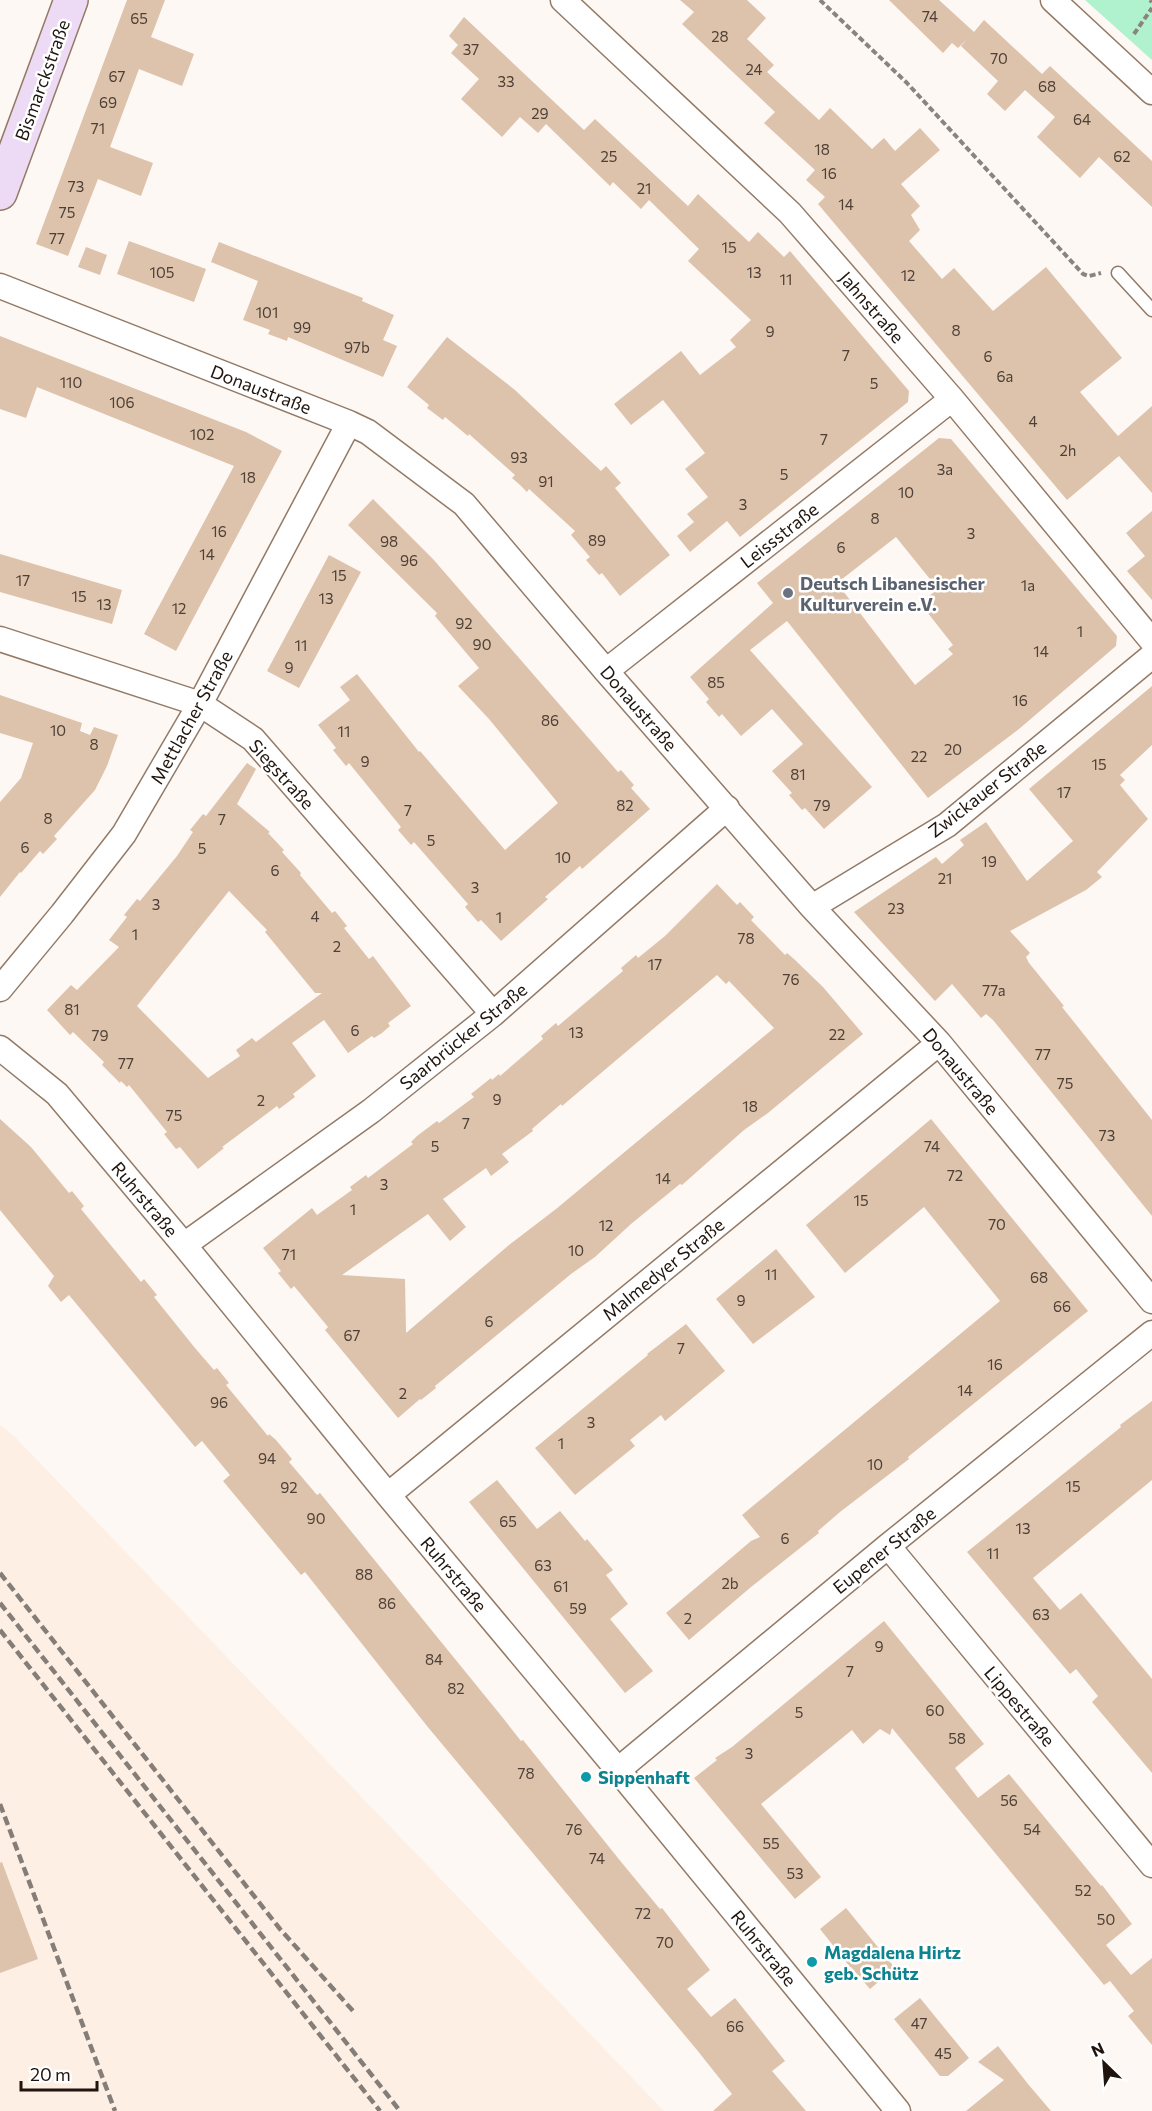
<svg xmlns="http://www.w3.org/2000/svg" width="1152" height="2111" viewBox="0 0 1152 2111" font-family="Commissioner,sans-serif">
<style>
.built{fill:#fdefe4}
.green{fill:#b1f2ce}
.building{fill:#ddc2ac;fill-rule:evenodd}
.lines{fill:none;stroke-linecap:round;stroke-linejoin:round}
.lane-casing{stroke:#937a66;stroke-width:15}
.street-casing{stroke:#937a66;stroke-width:27}
.secondary-casing{stroke:#937a66;stroke-width:36}
.path{stroke:#8b837d;stroke-width:4;stroke-dasharray:6 3;stroke-linecap:butt}
.lane{stroke:#fff;stroke-width:12}
.street{stroke:#fff;stroke-width:24}
.secondary{stroke:#eddbf5;stroke-width:33}
.rail{stroke:#857d77;stroke-width:4.5;stroke-dasharray:9 4.5;stroke-linecap:butt}
.worship-dot{fill:#6b7280;stroke:#fff;stroke-width:2}
.culture-dot{fill:#0f9aa8;stroke:#fff;stroke-width:2}
.labels{text-anchor:middle;dominant-baseline:central;stroke-width:5;stroke-linejoin:round;paint-order:stroke}
.number-label{font-size:15px;fill:#4e4036}
.street-label{font-size:18px;fill:#1f150e;stroke:#fff}
.worship-label{font-size:18px;font-weight:bold;fill:#5b616d;stroke:#fff;text-anchor:start}
.culture-label{font-size:18px;font-weight:bold;fill:#0d838f;stroke:#fff;text-anchor:start}
</style>
<rect width="100%" height="100%" fill="#fef8f4"/>
<path class="built" d="M0 1425 14 1436 664 2111H0Z"/>
<path class="green" d="M1085 0H1152V60Z"/>
<path class="building" d="M127 0H165L151 37 194 54 182 86 139 69 110 147 153 163 141 196 98 179 68 256 36 244Z
M680 0H747L766 18 747 39 774 65 767 72 819 120 830 108 872 149 884 138 895 151 920 128 940 150 901 184 920 206 911 215 920 230 909 241 942 279 954 268 993 311 1046 267 1122 358 1080 392 1118 436 1152 406V493L1119 456 1067 500 818 204 825 197 806 180 815 170 764 123 775 112 682 24 694 12Z
M889 0H939L974 32 984 20 1042 74 1050 66 1152 161V207L1099 157 1080 178 1037 137 1055 117 1025 90 1005 111 987 94 998 81 961 46 968 38 958 48 952 43 943 53Z
M464 17 584 130 595 119 688 206 698 194 749 242 758 232 784 257 790 251 909 391 908 402 740 537 727 521 690 552 677 536 694 522 687 514 708 497 685 469 705 453 663 400 631 425 614 404 681 351 700 375 736 347 730 340 751 320 688 261 699 249 649 200 641 209 613 182 610 186 546 124 538 133 520 117 502 137 461 99 479 79 451 53 458 45 449 36Z
M129 241 206 269 194 302 117 274Z
M219 242 363 298 362 301 394 315 383 340 397 346 383 377 288 337 287 341 268 334 270 330 243 320 258 281 211 262Z
M86 247 107 255 100 275 78 267Z
M0 336 246 432 282 451 176 651 144 634 234 466 37 387 26 418 0 409Z
M447 337 515 390 601 471 606 466 621 483 615 488 670 555 620 596 602 573 599 575 586 560 590 557 571 535 575 531 529 489 527 492 520 485 512 478 515 475 469 434 468 436 445 417 443 420 427 408 429 405 407 387Z
M939 438 951 439 1117 636 1116 646 1019 729 928 798 787 621 750 650 872 787 824 829 805 808 802 810 789 795 792 793 772 771 803 744 772 709 741 736 722 714 719 717 706 702 709 699 690 677 773 603 757 583ZM896 537 938 589 920 603 953 645 948 649 953 654 915 685 837 583Z
M373 499 433 559 618 772 621 770 634 785 631 788 650 809 582 869 580 866 545 897 548 899 501 941 481 920 478 922 465 907 468 904 414 842 411 845 398 830 401 827 349 763 346 766 333 750 336 748 318 725 350 700 340 687 357 674 419 752 420 751 505 850 558 803 489 719 458 686 479 668 435 616 437 613 348 525Z
M1152 511V600L1127 571 1145 556 1126 533Z
M0 554 122 590 112 624 0 592Z
M329 555 361 572 299 688 267 671Z
M1152 686V745L1120 775 1125 780 1120 785 1148 819 1097 872 1102 877 1086 890 1010 931 1030 953 1026 957 1029 963 1064 1006 1062 1007 1152 1120V1216L993 1020 986 1014 981 1018 952 984 935 1001 854 912 936 857 942 864 964 845 960 840 986 822 1027 881 1073 841 1029 789Z
M0 695 82 723 80 731 90 735 94 727 118 735 107 766 95 790 54 836 57 839 43 854 40 851 21 873 20 872 0 897V802L21 778 33 743 0 733Z
M247 763 256 769 237 804 270 832 268 833 284 850 282 852 301 873 300 875 332 913 335 911 347 926 344 928 369 959 373 956 411 1006 388 1023 390 1026 382 1033 374 1038 372 1036 348 1053 324 1020 292 1043 316 1076 293 1094 295 1097 279 1109 277 1106 222 1147 224 1148 198 1169 180 1147 176 1149 164 1134 167 1132 129 1085 127 1087 121 1081 120 1083 102 1065 104 1062 73 1032 70 1035 47 1010 71 985 77 990 119 947 109 940 127 917 124 915 137 899 140 901 177 856 193 832 190 830 203 814 206 816ZM229 891 267 930 265 932 315 993H322L256 1042 252 1038 236 1050 240 1056 208 1078 137 1006Z
M717 884 737 905 740 902 754 917 751 920 785 955 787 953 794 959 823 987 863 1034 768 1113 744 1130 682 1185 680 1184 631 1224 595 1257 571 1274 435 1386 436 1388 421 1400 420 1399 398 1418 325 1330 328 1327 294 1286 291 1289 278 1273 281 1271 263 1248 312 1208 317 1215 352 1190 350 1187 366 1175 368 1178 413 1144 411 1142 417 1136 437 1121 439 1123 474 1097 471 1094 491 1078 492 1080 499 1074 500 1076 543 1039 541 1036 556 1023 558 1026 623 971 621 968 636 955 638 958 665 936ZM717 975 726 984 729 981 774 1028 556 1209 509 1245 406 1333 405 1279 342 1275 428 1214 450 1241 466 1227 443 1199 486 1168 491 1176 509 1162 502 1154 533 1131 532 1129 561 1104 562 1106Z
M0 1119 31 1147 69 1193 72 1191 84 1206 81 1209 141 1282 144 1279 157 1295 154 1297 195 1348 214 1370 217 1368 229 1383 226 1385 268 1436 269 1434 276 1440 292 1459 289 1462 317 1495 320 1493 503 1718 521 1741 523 1740 622 1863 660 1909 662 1908 710 1970 687 1989 711 2017 735 1998 785 2061 772 2071 806 2111H713L732 2094 697 2050 427 1726 305 1572 301 1575 223 1481 230 1475 202 1441 195 1447 69 1295 61 1302 48 1286 54 1276 0 1210Z
M931 1119 1088 1311 908 1457 909 1459 840 1512 818 1531 819 1533 751 1587 689 1640 666 1613 751 1541 760 1537 742 1515 1000 1301 924 1207 845 1273 806 1225Z
M776 1249 815 1297 753 1344 716 1299Z
M686 1324 725 1371 665 1421 661 1415 630 1440 635 1446 575 1495 535 1448 648 1355 647 1354Z
M1152 1401V1480L1033 1578 1060 1610 1081 1593 1152 1679V1773L1092 1702 1098 1696 1076 1669 1070 1674 967 1552 1121 1427 1120 1425Z
M497 1480 537 1529 560 1511 585 1541 587 1539 613 1570 606 1575 628 1604 610 1619 653 1671 625 1693 469 1502Z
M884 1621 984 1744 955 1768 978 1798 1009 1774 1101 1886 1102 1885 1132 1924 1106 1945 1131 1975 1152 1958V2045L1128 2016 1134 2011 1110 1981 1104 1985 892 1728 890 1735 880 1729 863 1744 852 1730 761 1804 821 1877 795 1899 694 1778 717 1760 715 1758 732 1747Z
M2 1862 38 1959 0 1973V1863Z
M846 1908 895 1968 870 1989 851 1967H850L820 1929Z
M920 1998 969 2058 948 2076H940L894 2019Z
M998 2046 1028 2084 1051 2111H966L1004 2080 978 2062Z"/>
<g class="lines">
<defs>
<path id="lane" d="M1118 273 1152 310"/>
<path id="street" d="M563 0 790 213 952 399 1152 641
M1053 0 1152 92
M0 286 349 423 368 432 464 504 606 671 812 907 939 1043 1152 1301
M0 639 200 704 253 739 493 1014
M606 671 952 399
M812 907 947 825 1152 656
M0 989 62 914 124 834 200 704 349 423
M0 1048 57 1094 184 1245 388 1495 618 1770 898 2111
M184 1245 371 1111 493 1014 727 808
M388 1495 939 1043
M888 1546 1152 1865
M618 1770 888 1546 1152 1333"/>
<path id="secondary" d="M0 193 71 0"/>
</defs>
<use href="#lane" class="lane-casing"/>
<use href="#street" class="street-casing"/>
<use href="#secondary" class="secondary-casing"/>
<path class="path" d="M820 0 907 83 1083 274 1089 276 1101 273
M1150 0 1152 2
M1134 34 1152 8"/>
<use href="#lane" class="lane"/>
<use href="#street" class="street"/>
<use href="#secondary" class="secondary"/>
<path class="rail" d="M0 1573 280 1929 353 2011
M0 1603 400 2111
M0 1630 380 2111
M0 1804 115 2111"/>
</g>
<circle class="worship-dot" cx="788" cy="593" r="6"/>
<g class="culture-dot">
<circle cx="586" cy="1777" r="6"/>
<circle cx="812" cy="1962" r="6"/>
</g>
<g class="labels">
<g class="number-label">
<text x="930" y="16">74</text>
<text x="139" y="18">65</text>
<text x="720" y="36">28</text>
<text x="471" y="49">37</text>
<text x="999" y="58">70</text>
<text x="754" y="69">24</text>
<text x="117" y="76">67</text>
<text x="506" y="81">33</text>
<text x="1047" y="86">68</text>
<text x="108" y="102">69</text>
<text x="540" y="113">29</text>
<text x="1082" y="119">64</text>
<text x="98" y="128">71</text>
<text x="822" y="149">18</text>
<text x="609" y="156">25</text>
<text x="1122" y="156">62</text>
<text x="829" y="173">16</text>
<text x="76" y="186">73</text>
<text x="644" y="188">21</text>
<text x="846" y="204">14</text>
<text x="67" y="212">75</text>
<text x="57" y="238">77</text>
<text x="729" y="247">15</text>
<text x="162" y="272">105</text>
<text x="754" y="272">13</text>
<text x="908" y="275">12</text>
<text x="786" y="279">11</text>
<text x="267" y="312">101</text>
<text x="302" y="327">99</text>
<text x="956" y="330">8</text>
<text x="770" y="331">9</text>
<text x="357" y="347">97b</text>
<text x="846" y="355">7</text>
<text x="988" y="356">6</text>
<text x="1005" y="376">6a</text>
<text x="71" y="382">110</text>
<text x="874" y="383">5</text>
<text x="122" y="402">106</text>
<text x="1033" y="421">4</text>
<text x="202" y="434">102</text>
<text x="824" y="439">7</text>
<text x="1068" y="450">2h</text>
<text x="519" y="457">93</text>
<text x="945" y="469">3a</text>
<text x="784" y="474">5</text>
<text x="248" y="477">18</text>
<text x="546" y="481">91</text>
<text x="906" y="492">10</text>
<text x="743" y="504">3</text>
<text x="875" y="518">8</text>
<text x="219" y="531">16</text>
<text x="971" y="533">3</text>
<text x="597" y="540">89</text>
<text x="389" y="541">98</text>
<text x="841" y="547">6</text>
<text x="207" y="554">14</text>
<text x="409" y="560">96</text>
<text x="339" y="575">15</text>
<text x="23" y="580">17</text>
<text x="1028" y="585">1a</text>
<text x="79" y="596">15</text>
<text x="326" y="598">13</text>
<text x="104" y="604">13</text>
<text x="179" y="608">12</text>
<text x="464" y="623">92</text>
<text x="1080" y="631">1</text>
<text x="482" y="644">90</text>
<text x="301" y="645">11</text>
<text x="1041" y="651">14</text>
<text x="289" y="667">9</text>
<text x="716" y="682">85</text>
<text x="1020" y="700">16</text>
<text x="550" y="720">86</text>
<text x="58" y="730">10</text>
<text x="344" y="731">11</text>
<text x="94" y="744">8</text>
<text x="953" y="749">20</text>
<text x="919" y="756">22</text>
<text x="365" y="761">9</text>
<text x="1099" y="764">15</text>
<text x="798" y="774">81</text>
<text x="1064" y="792">17</text>
<text x="625" y="805">82</text>
<text x="822" y="805">79</text>
<text x="408" y="810">7</text>
<text x="48" y="818">8</text>
<text x="222" y="819">7</text>
<text x="431" y="840">5</text>
<text x="25" y="847">6</text>
<text x="202" y="848">5</text>
<text x="563" y="857">10</text>
<text x="989" y="861">19</text>
<text x="275" y="870">6</text>
<text x="945" y="878">21</text>
<text x="475" y="887">3</text>
<text x="156" y="904">3</text>
<text x="896" y="908">23</text>
<text x="315" y="916">4</text>
<text x="499" y="917">1</text>
<text x="135" y="934">1</text>
<text x="746" y="938">78</text>
<text x="337" y="946">2</text>
<text x="655" y="964">17</text>
<text x="791" y="979">76</text>
<text x="994" y="990">77a</text>
<text x="72" y="1009">81</text>
<text x="355" y="1030">6</text>
<text x="576" y="1032">13</text>
<text x="837" y="1034">22</text>
<text x="100" y="1035">79</text>
<text x="1043" y="1054">77</text>
<text x="126" y="1063">77</text>
<text x="1065" y="1083">75</text>
<text x="497" y="1099">9</text>
<text x="261" y="1100">2</text>
<text x="750" y="1106">18</text>
<text x="174" y="1115">75</text>
<text x="466" y="1123">7</text>
<text x="1107" y="1135">73</text>
<text x="435" y="1146">5</text>
<text x="932" y="1146">74</text>
<text x="955" y="1175">72</text>
<text x="663" y="1178">14</text>
<text x="384" y="1184">3</text>
<text x="861" y="1200">15</text>
<text x="353" y="1209">1</text>
<text x="997" y="1224">70</text>
<text x="606" y="1225">12</text>
<text x="576" y="1250">10</text>
<text x="289" y="1254">71</text>
<text x="771" y="1274">11</text>
<text x="1039" y="1277">68</text>
<text x="741" y="1300">9</text>
<text x="1062" y="1306">66</text>
<text x="489" y="1321">6</text>
<text x="352" y="1335">67</text>
<text x="681" y="1348">7</text>
<text x="995" y="1364">16</text>
<text x="965" y="1390">14</text>
<text x="403" y="1393">2</text>
<text x="219" y="1402">96</text>
<text x="591" y="1422">3</text>
<text x="561" y="1443">1</text>
<text x="267" y="1458">94</text>
<text x="875" y="1464">10</text>
<text x="1073" y="1486">15</text>
<text x="289" y="1487">92</text>
<text x="316" y="1518">90</text>
<text x="508" y="1521">65</text>
<text x="1023" y="1528">13</text>
<text x="785" y="1538">6</text>
<text x="993" y="1553">11</text>
<text x="543" y="1565">63</text>
<text x="364" y="1574">88</text>
<text x="730" y="1583">2b</text>
<text x="561" y="1586">61</text>
<text x="387" y="1603">86</text>
<text x="578" y="1608">59</text>
<text x="1041" y="1614">63</text>
<text x="688" y="1618">2</text>
<text x="879" y="1646">9</text>
<text x="434" y="1659">84</text>
<text x="850" y="1671">7</text>
<text x="456" y="1688">82</text>
<text x="935" y="1710">60</text>
<text x="799" y="1712">5</text>
<text x="957" y="1738">58</text>
<text x="749" y="1753">3</text>
<text x="526" y="1773">78</text>
<text x="1009" y="1800">56</text>
<text x="574" y="1829">76</text>
<text x="1032" y="1829">54</text>
<text x="771" y="1843">55</text>
<text x="597" y="1858">74</text>
<text x="795" y="1873">53</text>
<text x="1083" y="1890">52</text>
<text x="643" y="1913">72</text>
<text x="1106" y="1919">50</text>
<text x="665" y="1942">70</text>
<text x="919" y="2023">47</text>
<text x="735" y="2026">66</text>
<text x="943" y="2053">45</text>
</g>
<g class="street-label">
<text transform="translate(42 80) rotate(-70)">Bismarckstraße</text>
<text transform="translate(872 307) rotate(49)">Jahnstraße</text>
<text transform="translate(261 389) rotate(21)">Donaustraße</text>
<text transform="translate(779 535) rotate(-38)">Leissstraße</text>
<text transform="translate(639 708) rotate(49)">Donaustraße</text>
<text transform="translate(191 717) rotate(-61)">Mettlacher Straße</text>
<text transform="translate(282 774) rotate(48)">Siegstraße</text>
<text transform="translate(987 789) rotate(-38)">Zwickauer Straße</text>
<text transform="translate(463 1036) rotate(-39)">Saarbrücker Straße</text>
<text transform="translate(961 1071) rotate(50)">Donaustraße</text>
<text transform="translate(145 1199) rotate(50)">Ruhrstraße</text>
<text transform="translate(663 1269) rotate(-39)">Malmedyer Straße</text>
<text transform="translate(884 1550) rotate(-39)">Eupener Straße</text>
<text transform="translate(454 1574) rotate(50)">Ruhrstraße</text>
<text transform="translate(1020 1706) rotate(50)">Lippestraße</text>
<text transform="translate(764 1948) rotate(51)">Ruhrstraße</text>
</g>
<g class="worship-label">
<text x="800" y="583">Deutsch Libanesischer<tspan x="800" dy="21">Kulturverein e.V.</tspan></text>
</g>
<g class="culture-label">
<text x="598" y="1777">Sippenhaft</text>
<text x="824" y="1952">Magdalena Hirtz<tspan x="824" dy="21">geb. Schütz</tspan></text>
</g>
</g>
<g transform="translate(1104 2063) rotate(335)" stroke="#ffffff" stroke-width="4.5" paint-order="stroke">
<path d="M0-4.5L10 22L0 15L-10 22Z" fill="#1f150e"/>
<text y="-9" font-size="16" font-weight="bold" text-anchor="middle" fill="#1f150e">N</text>
</g>
<path d="M21 2081v9h76v-9" fill="none" stroke="#1f150e" stroke-width="3"/>
<text x="30" y="2081" font-size="18" fill="#1f150e" stroke="#ffffff" stroke-width="4.5" paint-order="stroke">20 m</text>
</svg>
